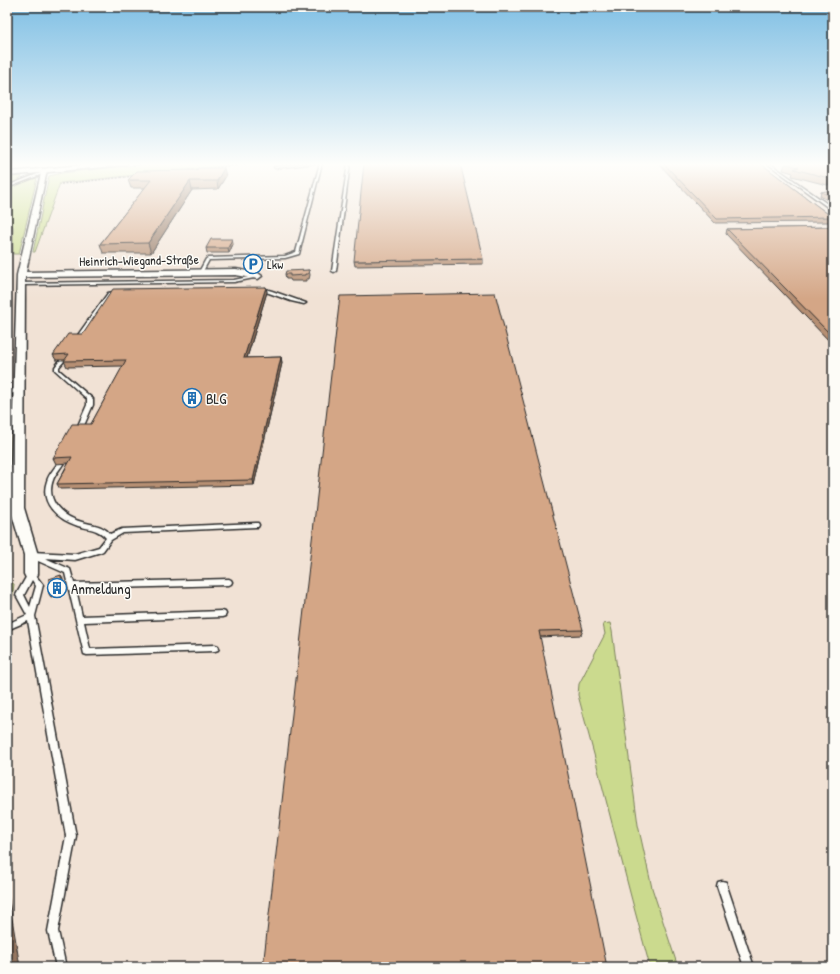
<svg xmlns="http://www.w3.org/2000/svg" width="840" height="974" viewBox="0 0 840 974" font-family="'Patrick Hand',sans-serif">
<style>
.built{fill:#f1e2d5}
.green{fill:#cbda8e;stroke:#7b825c}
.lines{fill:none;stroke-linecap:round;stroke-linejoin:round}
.service-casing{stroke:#2b2b2b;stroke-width:3}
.minor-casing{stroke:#2b2b2b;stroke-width:3}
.tertiary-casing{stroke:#2b2b2b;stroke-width:3}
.path{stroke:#2b2b2b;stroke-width:1.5;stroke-dasharray:2 1.5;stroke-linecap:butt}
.service{fill:#fdfcf7;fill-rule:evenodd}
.minor{fill:#fdfcf7;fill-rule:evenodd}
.tertiary{fill:#fdfcf7;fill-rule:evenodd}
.wall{fill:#b68f73;stroke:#2b2b2b}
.shaded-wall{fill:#94745e;stroke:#2b2b2b}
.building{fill:#d4a686;stroke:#2b2b2b}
.labels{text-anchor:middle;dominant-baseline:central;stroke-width:3;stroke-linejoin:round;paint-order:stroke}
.far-street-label{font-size:13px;fill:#2b2b2b;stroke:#fdfcf7}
.far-poi-label{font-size:13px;fill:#2b2b2b;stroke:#fdfcf7;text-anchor:start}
.poi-label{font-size:15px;fill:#2b2b2b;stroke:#fdfcf7;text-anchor:start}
</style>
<rect width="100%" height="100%" fill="#fdfcf7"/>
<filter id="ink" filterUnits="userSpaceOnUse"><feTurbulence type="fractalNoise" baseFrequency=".025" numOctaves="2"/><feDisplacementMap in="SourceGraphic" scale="8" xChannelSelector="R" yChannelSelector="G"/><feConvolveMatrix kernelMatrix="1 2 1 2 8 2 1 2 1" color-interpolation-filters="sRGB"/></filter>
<g filter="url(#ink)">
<path class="built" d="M253 163H833V967H7V211L13 227V254L35 252 60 183Z"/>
<path class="green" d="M155 163H253L60 183 35 252H33L49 176 62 173Z
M22 176 20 180 25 181 37 178 19 254H13V227L7 211V177Z
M7 397 10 402 7 581 14 584 12 600 7 606Z
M610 623 612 631 638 825 652 888 678 967H650C625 877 603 785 578 695L579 684 605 634 603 624Z"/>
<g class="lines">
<defs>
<path id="service" d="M310 163H316L275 168 274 167Z
M320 163H322L299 254 285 258 209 260 202 273H200L199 272 206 259 208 258 285 256 296 252Z
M348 163H350L336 271 334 272 332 271Z
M767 163H769L833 208V211Z
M43 172 45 173 7 188V186Z
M258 275 260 276 259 277 234 282 21 285 19 284 21 283 234 280Z
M258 289H265L272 291 306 303 304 304 291 301 269 293 258 291Z
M118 291H119V293L110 295 79 340H75V339L108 293Z
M61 359H63L65 360 59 367V370L93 399V405L82 430 79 432 76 430 87 405V399L55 370V367Z
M18 388 20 389V391L7 395V391Z
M60 462 63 464C60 469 55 474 53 480 45 501 63 517 82 522 93 525 103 525 110 534L122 529 256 523H258L259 525 258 527H256L123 533 111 540 103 551 101 552 75 560 45 558 70 569 74 583 229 579 231 580 232 582 231 584 229 585 76 589 82 616 222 611 225 612 226 614 225 616 222 617 84 622 90 649 215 645 218 646 219 648 218 650 215 651 87 655 84 654 65 573 29 557 28 555 29 553 31 552 75 554 99 547 106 538C99 529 88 529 78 526 59 520 39 504 47 481 49 474 54 469 58 463Z
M31 571 33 572 43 585 35 616 76 836 58 931 66 967H56L48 931 66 836 28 621 7 630V624L27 615 16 595 29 572ZM32 580 36 586 30 607 24 595Z
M722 881 726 882 727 886 754 967H744L717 886 718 882Z"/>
<path id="minor" d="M42 169 47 170 26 272 236 269 258 273 262 276 258 279 236 275 25 277 24 508 38 555V574L36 578 31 580 26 578 24 574V555L10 508 17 275Z"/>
<path id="tertiary" d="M104 163H128L124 165 7 176V172Z
M822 163H833V166L823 165Z"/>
</defs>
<use href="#service" class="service-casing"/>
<use href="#minor" class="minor-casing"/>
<use href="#tertiary" class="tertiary-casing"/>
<path class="path" d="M133 165 148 163
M209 168 262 163
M189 170 200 169
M61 184 134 176"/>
<use href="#service" class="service"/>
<use href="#minor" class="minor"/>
<use href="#tertiary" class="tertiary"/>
</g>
<path class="wall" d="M658 163H760L832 217 830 222 715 223Z
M812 163 833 182 827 185 792 176 793 173 783 170 785 164Z
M226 176 218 189 192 190 151 253H103L100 244 145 188H131L128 180Z
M833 190V203L820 196 821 192Z
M833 227V345L726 234 727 229Z
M233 244 229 253H207L206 248Z
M483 259V264L355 266 354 261Z
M309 270 310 275 309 279H306V281H291L290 279H286L285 274Z
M266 287 267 292 247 358 281 357 282 363 254 485 60 489 57 484 68 463 56 464 53 458 91 424 123 366 67 367 64 361 65 360H56L53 355 83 334Z
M340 296 583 630 581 635 540 637Z"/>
<path class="shaded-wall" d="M224 168 226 176 218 189 217 181Z
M833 177V182L827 185 829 178Z
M190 181 192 190 151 253 148 243Z
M232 239 233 244 229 253 228 248Z
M266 287 267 292 245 364 244 358Z
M281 357 282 363 254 485 253 480Z
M61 575 63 578 64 593 51 597 49 594Z
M7 888 20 967H11L7 941Z"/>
<path class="building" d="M364 163H460L483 259 354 261Z
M663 163H760L832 217 717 219Z
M788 163H812L833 168V177L829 178 794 169 799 167 785 164Z
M198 168H224L217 181H190L148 243 100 244 151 180H128L137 171 197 170Z
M833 190V197L821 192Z
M833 227V337L727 229Z
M211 239H232L228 248H206Z
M309 270 308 274H305V275L290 276V274H285L286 271Z
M266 287 244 358 281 357 253 480 57 484 72 457 53 458 72 424H91L126 360 64 361 69 354 53 355 68 334H83L113 289Z
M495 293 583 630 539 631 607 967H263L340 296Z
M61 575 62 590 49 594V579Z
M7 941 11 967H7Z"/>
</g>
<linearGradient id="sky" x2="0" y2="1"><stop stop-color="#7fbfe4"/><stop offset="0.55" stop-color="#fefefb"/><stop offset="1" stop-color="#fefefb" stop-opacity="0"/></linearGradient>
<rect width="840" height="299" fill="url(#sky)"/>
<defs>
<symbol id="parking-ring" viewBox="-11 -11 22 22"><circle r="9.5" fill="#fdfcf7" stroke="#1f6fb2" stroke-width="1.5"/><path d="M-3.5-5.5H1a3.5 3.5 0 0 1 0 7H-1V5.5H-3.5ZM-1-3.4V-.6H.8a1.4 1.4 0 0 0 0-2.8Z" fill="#1f6fb2"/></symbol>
<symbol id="building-ring" viewBox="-11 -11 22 22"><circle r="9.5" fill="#fdfcf7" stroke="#1f6fb2" stroke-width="1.5"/><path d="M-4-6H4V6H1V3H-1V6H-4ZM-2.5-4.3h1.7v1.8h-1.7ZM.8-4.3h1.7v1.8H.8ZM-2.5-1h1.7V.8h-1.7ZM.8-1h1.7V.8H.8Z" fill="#1f6fb2"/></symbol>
</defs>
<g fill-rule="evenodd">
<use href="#parking-ring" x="242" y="253" width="22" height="22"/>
<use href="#building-ring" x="181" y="387" width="22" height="22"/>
<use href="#building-ring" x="46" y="577" width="22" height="22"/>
</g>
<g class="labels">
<g class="far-street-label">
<text transform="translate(139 260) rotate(-1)">Heinrich-Wiegand-Straße</text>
</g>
<g class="far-poi-label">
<text x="267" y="264">Lkw</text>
</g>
<g class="poi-label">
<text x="206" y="398">BLG</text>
<text x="71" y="588">Anmeldung</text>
</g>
</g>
<rect width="840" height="974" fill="none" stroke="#fdfcf7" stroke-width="24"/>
<rect x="12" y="12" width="816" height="950" fill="none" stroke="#2b2b2b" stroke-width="1.5" filter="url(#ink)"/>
</svg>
